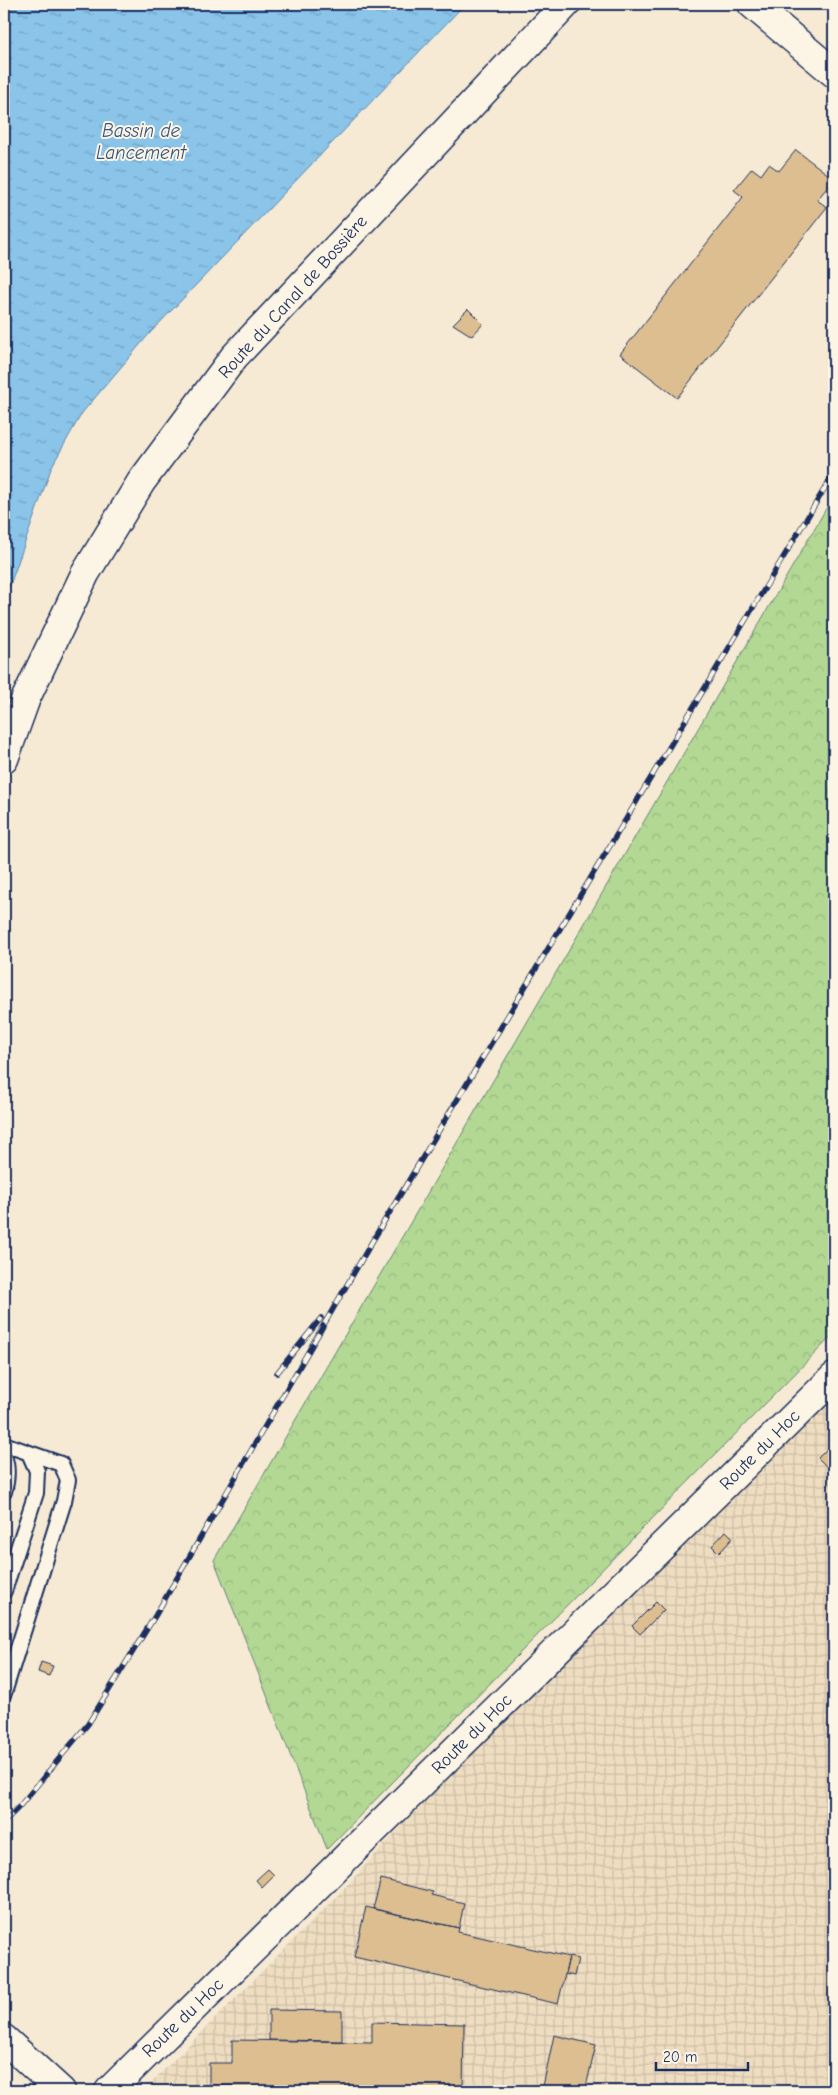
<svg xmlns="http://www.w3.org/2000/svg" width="838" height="2095" viewBox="0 0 838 2095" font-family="'Comic Neue',sans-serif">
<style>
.industrial{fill:url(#industrial-grid)}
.forest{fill:url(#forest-crowns);stroke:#668478}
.water{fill:url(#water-ripples);stroke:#5e88b1}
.building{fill:#dcbe90;stroke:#1b2f5e}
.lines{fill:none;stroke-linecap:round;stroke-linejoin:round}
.lane-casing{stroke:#1b2f5e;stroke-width:18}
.street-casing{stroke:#1b2f5e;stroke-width:31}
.secondary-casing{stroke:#1b2f5e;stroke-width:31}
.lane{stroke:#fcf5e5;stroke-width:14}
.street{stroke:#fcf5e5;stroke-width:28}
.secondary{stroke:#fcf5e5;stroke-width:28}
.rail-casing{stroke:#1b2f5e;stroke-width:5.5}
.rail{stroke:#fcf5e5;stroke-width:4;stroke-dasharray:11;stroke-linecap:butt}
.labels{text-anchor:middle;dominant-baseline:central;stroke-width:4;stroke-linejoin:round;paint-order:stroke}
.street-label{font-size:18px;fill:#1b2f5e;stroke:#fcf5e5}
.water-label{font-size:19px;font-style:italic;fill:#375481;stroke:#fcf5e5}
</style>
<defs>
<pattern id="industrial-grid" width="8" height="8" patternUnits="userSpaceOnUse" patternTransform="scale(1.25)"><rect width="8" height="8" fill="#eeddc0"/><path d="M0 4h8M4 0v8" fill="none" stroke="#ccbea7"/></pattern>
<pattern id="forest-crowns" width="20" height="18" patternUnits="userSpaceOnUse" patternTransform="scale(1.25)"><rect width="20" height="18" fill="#b2d893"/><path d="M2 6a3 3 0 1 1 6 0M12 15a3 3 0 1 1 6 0" fill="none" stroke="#98ba81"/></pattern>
<pattern id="water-ripples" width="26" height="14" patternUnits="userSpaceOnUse" patternTransform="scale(1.25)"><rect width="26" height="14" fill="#8ac4e9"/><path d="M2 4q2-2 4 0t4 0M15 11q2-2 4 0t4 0" fill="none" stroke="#70a0c0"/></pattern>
</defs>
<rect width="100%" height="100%" fill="#f6ead4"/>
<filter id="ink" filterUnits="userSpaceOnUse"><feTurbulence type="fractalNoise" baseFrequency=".02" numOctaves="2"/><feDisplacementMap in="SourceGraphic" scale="10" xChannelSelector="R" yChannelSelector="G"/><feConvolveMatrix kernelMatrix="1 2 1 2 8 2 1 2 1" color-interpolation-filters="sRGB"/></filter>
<g filter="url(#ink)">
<path class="industrial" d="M834 1380V2091H143L335 1898 435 1790Z"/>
<path class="forest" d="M834 495V1334L327 1849 214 1560Z"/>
<path class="water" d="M4 4H465L150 333 82 413 52 466 4 602Z"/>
<path class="building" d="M796 150 834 179 817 200 827 207 677 398 620 354 743 197 734 190 752 168 761 175 769 164 779 171Z
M468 309 483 324 472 336 453 324Z
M834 1442V1466L830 1470 818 1458Z
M726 1531 733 1538 719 1553 712 1546Z
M656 1602 664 1610 640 1634 632 1626Z
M41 1662 53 1666 49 1676 38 1672Z
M268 1869 274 1875 262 1887 256 1880Z
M381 1879 433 1892 431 1895 464 1903 459 1928 373 1909Z
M366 1907 459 1928 458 1932 569 1957 558 2004 354 1957Z
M569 1957 578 1959 574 1976 565 1974Z
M269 2010 342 2011V2041L269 2040Z
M372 2022 464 2024 463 2091H233V2086L209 2085V2063H232V2040L372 2042Z
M554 2035 596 2045 585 2091H542Z"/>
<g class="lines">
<defs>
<path id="lane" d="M4 1444 61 1464 68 1480 64 1501 4 1693
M4 1456C8 1467 7 1481 4 1492
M4 1591 36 1493 37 1471 29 1453"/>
<path id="street" d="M752 4 834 73
M4 2039 61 2091
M109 2091 834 1377"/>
<path id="secondary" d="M4 759 26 698 85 574 141 482 234 357 566 4"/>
</defs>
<use href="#lane" class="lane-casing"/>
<use href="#street" class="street-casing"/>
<use href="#secondary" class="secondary-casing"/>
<use href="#lane" class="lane"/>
<use href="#street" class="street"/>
<use href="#secondary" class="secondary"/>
<defs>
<path id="rail" d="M277 1373 321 1318
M4 1822 18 1808 88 1724 155 1616 373 1240 834 473"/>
</defs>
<use href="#rail" class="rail-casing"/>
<use href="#rail" class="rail"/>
</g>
</g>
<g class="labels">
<g class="street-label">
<text transform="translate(293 297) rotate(-48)">Route du Canal de Bossière</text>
<text transform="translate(760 1450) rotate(-45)">Route du Hoc</text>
<text transform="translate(472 1734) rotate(-45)">Route du Hoc</text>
<text transform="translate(183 2018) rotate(-44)">Route du Hoc</text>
</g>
<g class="water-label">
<text x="141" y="131">Bassin de<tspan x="141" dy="22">Lancement</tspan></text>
</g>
</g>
<rect width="838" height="2095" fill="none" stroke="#fcf5e5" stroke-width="20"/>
<rect x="10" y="10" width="818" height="2075" fill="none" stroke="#1b2f5e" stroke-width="2" filter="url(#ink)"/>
<path d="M656 2062v8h92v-8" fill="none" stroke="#1b2f5e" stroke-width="2.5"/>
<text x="663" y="2062" font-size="15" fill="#1b2f5e" stroke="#fcf5e5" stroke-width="4" paint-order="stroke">20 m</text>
</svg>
